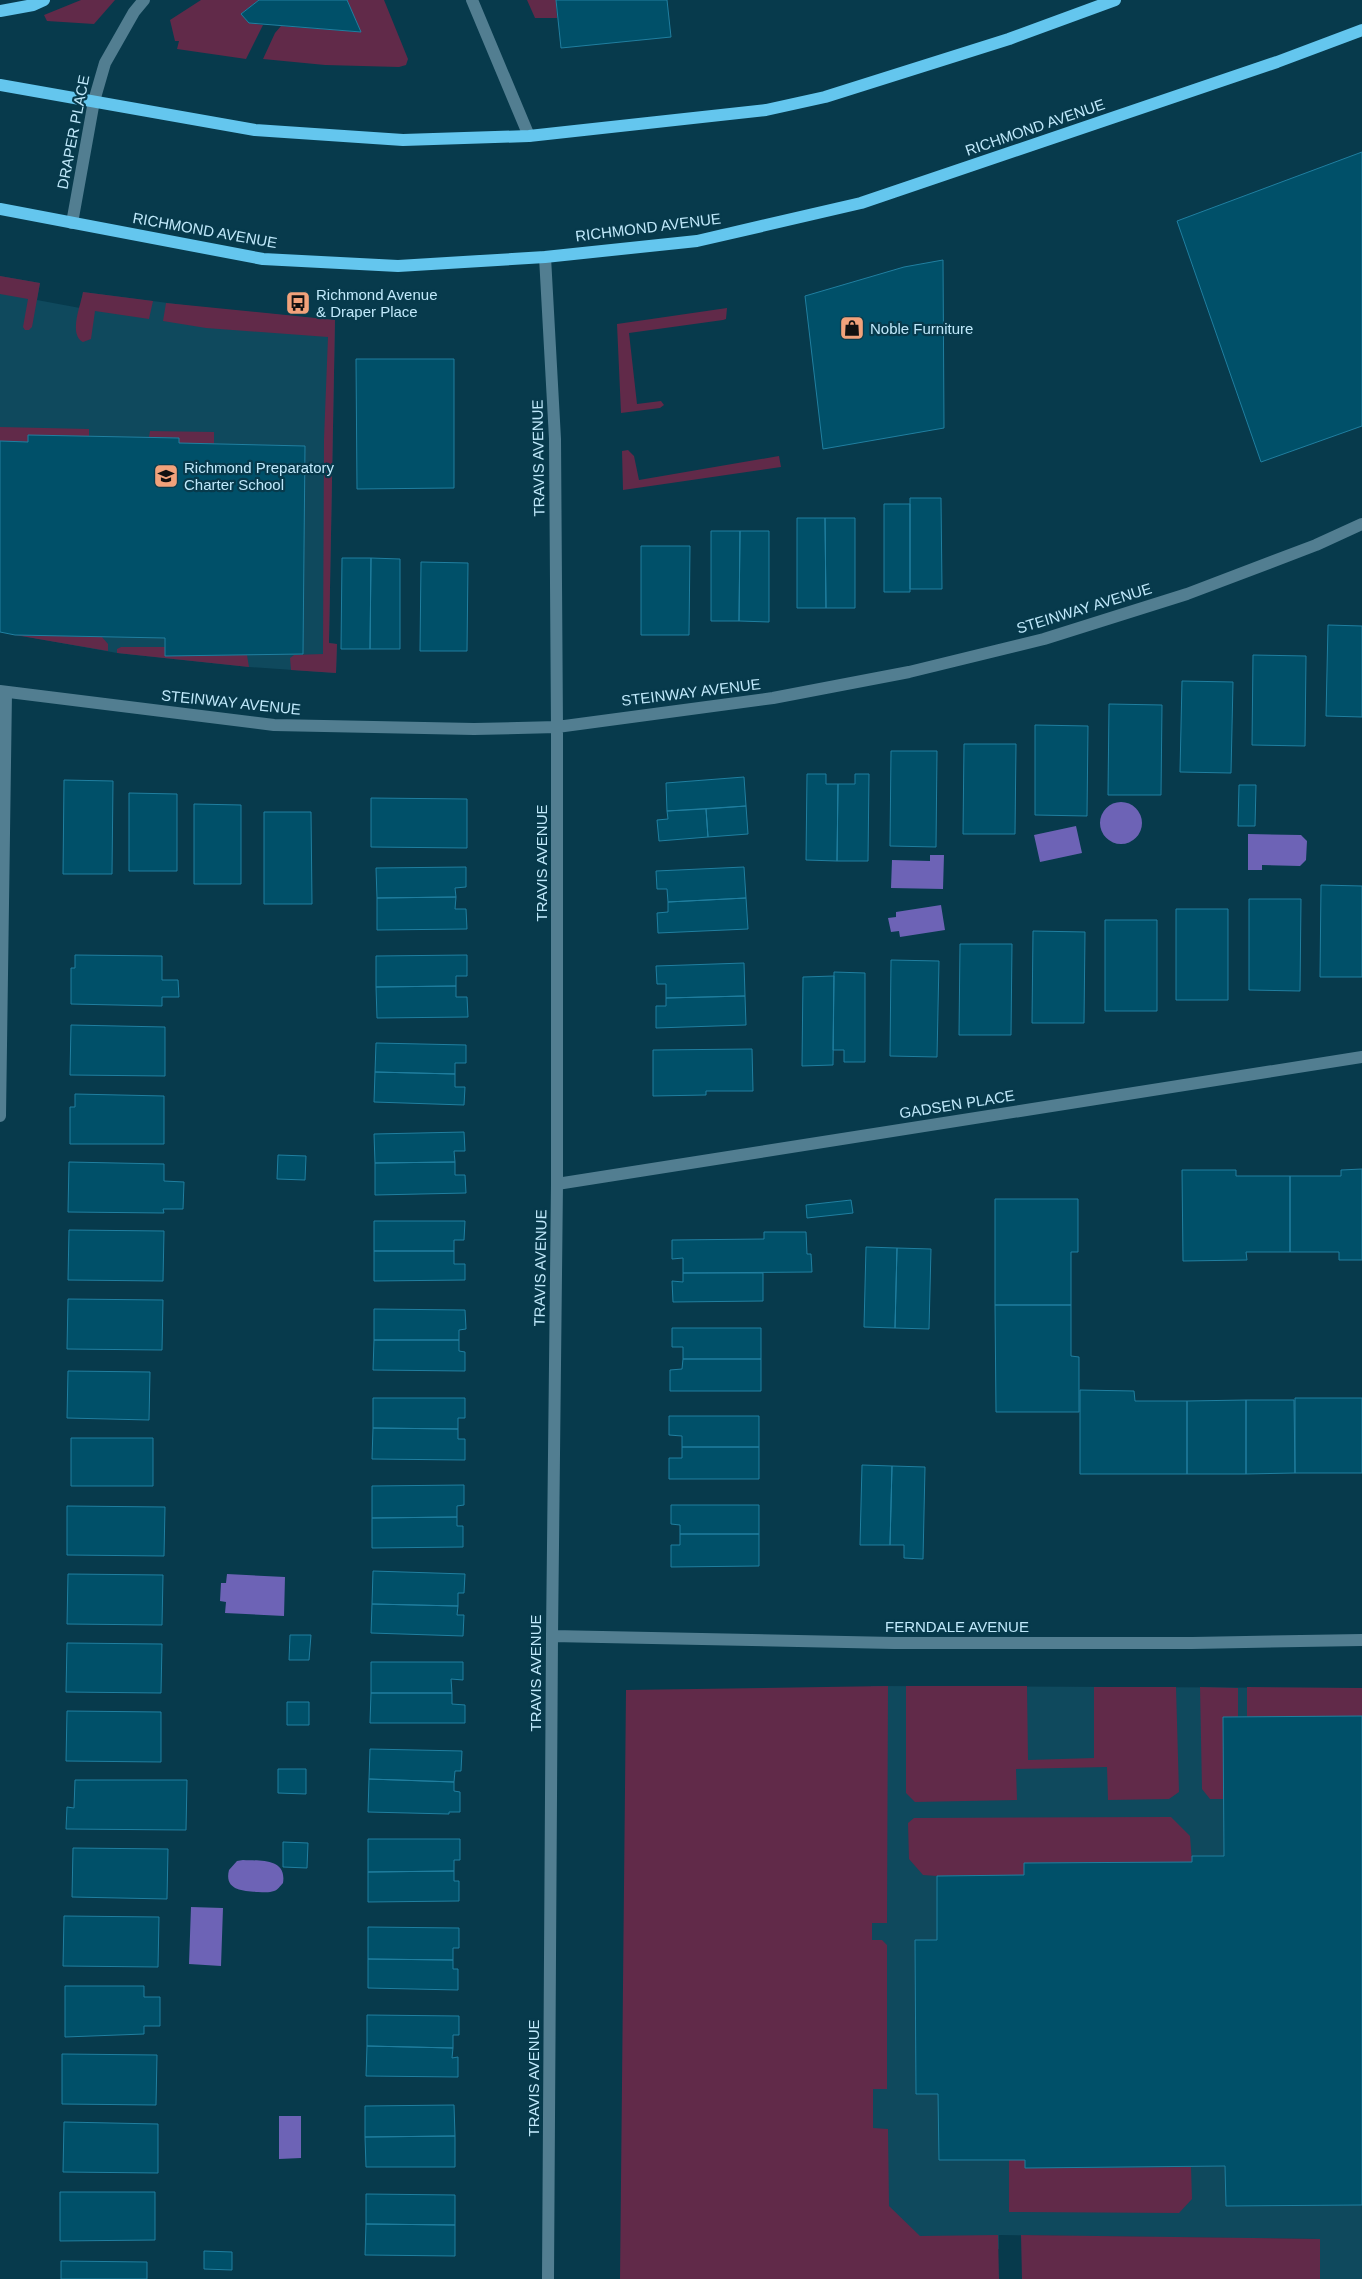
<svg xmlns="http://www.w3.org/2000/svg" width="1362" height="2279" viewBox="0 0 1362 2279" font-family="Helvetica,sans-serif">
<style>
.built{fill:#0f495d}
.green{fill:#612a49}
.water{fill:#6d63b6}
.building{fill:#005069;stroke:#207fa0}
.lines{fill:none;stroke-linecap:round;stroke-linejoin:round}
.minor{stroke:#527e91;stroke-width:12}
.major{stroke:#64c6ee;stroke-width:12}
.labels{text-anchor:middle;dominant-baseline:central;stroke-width:4.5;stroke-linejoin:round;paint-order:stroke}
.street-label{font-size:15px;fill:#c0e9fb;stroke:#073a4c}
.poi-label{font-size:15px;fill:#c0e9fb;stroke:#073a4c;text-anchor:start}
</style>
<rect width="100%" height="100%" fill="#073a4c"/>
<path class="built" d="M0 276 40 283 37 300 80 308 83 292 199 307 335 320 329 643 337 644 336 673 249 667 117 653 0 632Z
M871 1686 1362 1688V2279H1320L1319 2239 999 2235V2249L911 2251 873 2212Z"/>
<path class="green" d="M81 0H115L94 24 47 21 44 15Z
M201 0H259L241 14 249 23 263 25 246 59 177 49 179 41H175L170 20Z
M347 0H384L408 59 406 65 399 67 325 65 263 59 275 33 281 26 360 32Z
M527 0H556L557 18H535Z
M0 276 40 283 32 327 29 330H25L23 327 28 299 0 294Z
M83 292 153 301 149 319 95 311 91 339 83 342C68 334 81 305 83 292Z
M166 303 335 320 329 643 337 644 336 673 291 670 290 658 294 655 323 654 324 439 328 337 206 328 163 321Z
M727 308 726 319 723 320 629 333 637 404 661 401 664 405 660 408 621 413 617 324Z
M0 427 89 429V436L28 442 0 441Z
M150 431 214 432V444L179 443V438L149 437Z
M628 450 634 456 639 480 779 456 781 467 623 490 622 451Z
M15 635 102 637 108 644V651Z
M121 647H165L166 656 247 655 249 667 117 653V649Z
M888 1686 887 1923H872V1940H882L887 1945V2089H873V2128L888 2129 889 2206 920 2236 998 2235 999 2279H620L626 1690Z
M906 1686H1027L1028 1760 1094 1758V1687H1176L1179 1792 1169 1799 1108 1800 1107 1767 1016 1769 1017 1800 915 1802 906 1793Z
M1200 1687 1238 1688V1717H1223V1799H1210L1202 1789Z
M1247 1687 1362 1688V1716L1247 1717Z
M1171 1817 1190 1836 1192 1862 1024 1863V1875L937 1876 923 1875 909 1859 908 1823 914 1818Z
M1009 2160H1025L1026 2168 1191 2167 1192 2199 1179 2213 1009 2212Z
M1021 2235 1320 2239V2279H1022Z"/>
<path class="water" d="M1100 823a21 21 0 1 1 42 0a21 21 0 1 1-42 0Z
M1076 826 1082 853 1040 862 1034 835Z
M1248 834 1301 835 1307 841 1306 860 1300 866 1262 865V870H1248Z
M930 855H944L943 889 891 888 892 860 930 861Z
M941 905 945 930 900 937 899 931 891 932 888 918 896 917V912Z
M227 1574 285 1577 284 1616 225 1613 226 1602 220 1601 221 1583H226Z
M243 1860C260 1861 287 1858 283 1883 280 1886 278 1890 274 1891 269 1893 263 1892 258 1892 242 1891 224 1890 229 1870L237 1861Z
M191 1907 223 1908 221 1966 189 1964Z
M279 2116H301V2158L279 2159Z"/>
<path class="building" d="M259 0H347L361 32 249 23 241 14Z
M556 0H667L671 37 561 48Z
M1362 152V426L1261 462 1177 221Z
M943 260 944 428 823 449 805 296 904 267Z
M356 359H454V488L357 489Z
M28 435 179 438V443L305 446 303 654 165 656V638L15 635 0 632V441L28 442Z
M910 498H941L942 589H910Z
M884 504H910V592H884Z
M797 518H825L826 608H797Z
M825 518H855V608H826Z
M711 531H740L739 621H711Z
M740 531H769V622L739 621Z
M641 546H690L689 635H641Z
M342 558H371L370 649H341Z
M371 558 400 559V649H370Z
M421 562 468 563 467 651H420Z
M1328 625 1362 626V717L1326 716Z
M1253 655 1306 656 1305 746 1252 745Z
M1182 681 1233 682 1231 773 1180 772Z
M1109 704 1162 705 1161 795H1108Z
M1035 725 1088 726 1087 816 1035 815Z
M964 744H1016L1015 834H963Z
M891 751H937L936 847 890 846Z
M807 774H826V784H838L837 861 806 860Z
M855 774H869L868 861H837L838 784H855Z
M744 777 746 806 667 811 666 783Z
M64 780 113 781 112 874H63Z
M1239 785H1256L1255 826H1238Z
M129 793 177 794V871H129Z
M371 798 467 799V848L371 847Z
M194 804 241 805V884H194Z
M746 806 748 834 708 837 706 809Z
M706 809 708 837 659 841 657 820 668 819 667 811Z
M264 812H311L312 904H264Z
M466 867V887L455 888 456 897 377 898 376 868Z
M744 867 746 898 668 902 667 889H657L656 871Z
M1321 885 1362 886V977H1320Z
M456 897 455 909H466L467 929 377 930V898Z
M746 898 748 929 658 933 657 913 668 912V902Z
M1249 899H1301L1300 991 1249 990Z
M1176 909H1228V1000H1176Z
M1105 920H1157V1011H1105Z
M1033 931 1085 932 1084 1023H1032Z
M960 944H1012L1011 1035H959Z
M75 955 162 956V980H178L179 997H162V1006L71 1004V968H75Z
M467 955V976H456V986L376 987V956Z
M891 960 939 961 937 1057 890 1056Z
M744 963 745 996 666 998V984H657L656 966Z
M834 972 865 973V1062H844V1050H833Z
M834 976 833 1065 802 1066 803 977Z
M456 986V997H467L468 1017 377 1018 376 987Z
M745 996 746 1025 656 1028V1006H666V998Z
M71 1025 165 1027V1076L70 1075Z
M376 1043 466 1045V1063H455V1074L375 1072Z
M752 1049 753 1091H706V1095L653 1096V1050Z
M375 1072 455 1074V1087H465L464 1105 374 1102Z
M75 1094 164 1096V1144H70V1107H75Z
M464 1132 465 1151H454L455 1162 375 1163 374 1134Z
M278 1155 306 1156 305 1180 277 1179Z
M69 1162 164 1164V1181L184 1182 183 1209H163L164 1213 68 1212Z
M455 1162V1175H465L466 1193 375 1195V1163Z
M1362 1169V1260H1339V1252H1290V1176H1341V1170Z
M1182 1170H1236V1176H1290V1252H1246L1247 1260 1183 1261Z
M995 1199H1078V1252H1071V1305H995Z
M851 1200 853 1213 807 1218 806 1205Z
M374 1221H465L464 1240H454V1251H374Z
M69 1230 164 1231 163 1281 68 1280Z
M764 1232H806L807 1254H811L812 1272 683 1273V1258L672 1259V1240L764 1239Z
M866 1247 897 1248 895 1328 864 1327Z
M897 1248 931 1249 929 1329 895 1328Z
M374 1251H454V1264H465V1280L374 1281Z
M683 1273H763V1301L673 1302 672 1281 683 1282Z
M68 1299 163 1300 162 1350 67 1349Z
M995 1305H1071V1356L1079 1357V1412H996Z
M374 1309 465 1310 466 1329 459 1330V1340H374Z
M672 1328H761V1359H683V1347H672Z
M374 1340H459V1351L465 1352V1371L373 1370Z
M683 1359H761V1391H670V1370L682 1369Z
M68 1371 150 1372 149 1420 67 1418Z
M1080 1390 1134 1391 1135 1401H1187V1474H1080Z
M373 1398H465V1418H458V1429L373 1428Z
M1295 1398H1362V1473H1295Z
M1246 1400H1294L1295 1473 1246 1474Z
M1246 1400V1474H1187V1401Z
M669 1416H759V1447H682V1436L669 1435Z
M373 1428 458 1429V1439H465V1460L372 1459Z
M71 1438H153V1486H71Z
M682 1447H759V1479H669V1458H682Z
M862 1465 892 1466 890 1545H860Z
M892 1466 925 1467 923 1559 904 1558V1545H890Z
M464 1485V1505L457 1506V1517L372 1518V1486Z
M671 1505H759V1534H680V1525L671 1524Z
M67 1506 165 1507 164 1556 67 1555Z
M457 1517V1526H463V1547L372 1548V1518Z
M680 1534H759V1566L671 1567V1545H680Z
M373 1571 465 1574 464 1593H458V1606L372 1604Z
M68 1574 163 1575 162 1625 67 1624Z
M372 1604 458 1606 457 1615H464L463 1636 371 1633Z
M290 1635H311L309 1660H289Z
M67 1643 162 1644 161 1693 66 1692Z
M371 1662H463V1680L451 1679 452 1693H371Z
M371 1693H452V1704L465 1705V1723H370Z
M287 1702H309V1725H287Z
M67 1711 161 1712V1762L66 1761Z
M1362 1716V2205L1226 2206 1225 2166 1025 2168V2160H939L938 2094H916L915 1940H937V1876L1024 1875V1863L1192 1862V1856H1224L1223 1717Z
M370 1749 462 1751 461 1771H455L454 1782 369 1779Z
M278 1769H306V1794L278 1793Z
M369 1779 454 1782V1791L460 1792V1812H449V1814L368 1812Z
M75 1780H187L186 1830 66 1829 67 1807 74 1808Z
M368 1839H460V1860H454V1871L368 1872Z
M283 1842 308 1843 307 1868 283 1867Z
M73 1848 168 1849 167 1899 72 1897Z
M454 1871V1881H459V1901L368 1902V1872Z
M64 1916 159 1917 158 1967 63 1966Z
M368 1927 459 1928V1948H453V1960L368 1959Z
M368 1959 453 1960V1969H458V1990L368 1988Z
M65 1986H144V1997H160V2026H144V2034L65 2037Z
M367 2015 459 2016V2035H453V2048L367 2046Z
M367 2046 453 2048 452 2058 458 2057V2077L366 2076Z
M62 2054 157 2055 156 2105 62 2104Z
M454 2105 455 2136 365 2137V2106Z
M64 2122 158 2124V2173L63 2172Z
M455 2136V2167H366L365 2137Z
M60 2192H155V2240L60 2241Z
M366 2194 455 2195V2225L366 2224Z
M366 2224 455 2225V2256L365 2255Z
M204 2251 232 2252V2270L204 2269Z
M61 2261 147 2262V2279H61Z"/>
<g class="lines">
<path class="minor" d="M472 0 529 136
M72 223 94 101 105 63 134 12 144 0
M545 257 555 439 557 727V1184L552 1636 548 2279
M0 691 274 725 474 729 557 727 773 698 909 672 1044 639 1187 594 1316 545 1362 524
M0 1116 6 692
M557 1184 1362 1057
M552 1636 894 1643H1192L1362 1640"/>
<path class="major" d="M0 11 33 5 44 0
M0 85 255 130 403 140 529 136 766 110 825 97 1009 39 1115 0
M0 209 263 259 398 266 545 257 697 241 861 203 1277 62 1362 30"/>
</g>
<defs>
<symbol id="bus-square" viewBox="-11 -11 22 22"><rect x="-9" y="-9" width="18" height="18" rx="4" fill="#f1a27b" stroke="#073a4c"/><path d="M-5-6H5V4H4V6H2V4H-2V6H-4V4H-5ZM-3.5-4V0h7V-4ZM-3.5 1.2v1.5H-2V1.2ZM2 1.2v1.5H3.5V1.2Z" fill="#111"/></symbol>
<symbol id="shop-square" viewBox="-11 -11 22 22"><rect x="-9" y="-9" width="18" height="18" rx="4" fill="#f1a27b" stroke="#073a4c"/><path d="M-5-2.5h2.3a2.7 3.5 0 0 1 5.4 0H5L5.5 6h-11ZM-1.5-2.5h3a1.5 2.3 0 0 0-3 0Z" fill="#111"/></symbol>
<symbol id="school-square" viewBox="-11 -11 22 22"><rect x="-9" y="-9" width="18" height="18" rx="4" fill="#f1a27b" stroke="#073a4c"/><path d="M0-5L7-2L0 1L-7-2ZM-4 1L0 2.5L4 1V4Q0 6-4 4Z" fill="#111"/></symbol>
</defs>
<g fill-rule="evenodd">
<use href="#bus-square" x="284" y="289" width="28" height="28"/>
<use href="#shop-square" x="838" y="314" width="28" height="28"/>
<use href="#school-square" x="152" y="462" width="28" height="28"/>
</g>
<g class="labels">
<g class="street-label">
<text transform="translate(1035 127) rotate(-19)">RICHMOND AVENUE</text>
<text transform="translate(73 132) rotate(-79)">DRAPER PLACE</text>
<text transform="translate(648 227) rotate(-7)">RICHMOND AVENUE</text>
<text transform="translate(205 230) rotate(10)">RICHMOND AVENUE</text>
<text transform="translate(538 458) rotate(-91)">TRAVIS AVENUE</text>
<text transform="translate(1084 608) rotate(-17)">STEINWAY AVENUE</text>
<text transform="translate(691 692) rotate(-7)">STEINWAY AVENUE</text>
<text transform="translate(231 702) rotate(6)">STEINWAY AVENUE</text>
<text transform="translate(541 863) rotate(-90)">TRAVIS AVENUE</text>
<text transform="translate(957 1104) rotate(-9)">GADSEN PLACE</text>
<text transform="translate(540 1268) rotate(-89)">TRAVIS AVENUE</text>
<text x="957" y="1626">FERNDALE AVENUE</text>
<text transform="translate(535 1673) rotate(-90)">TRAVIS AVENUE</text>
<text transform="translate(533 2078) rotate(-90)">TRAVIS AVENUE</text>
</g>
<g class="poi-label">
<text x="316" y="294">Richmond Avenue<tspan x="316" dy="17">&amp; Draper Place</tspan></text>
<text x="870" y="328">Noble Furniture</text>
<text x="184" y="467">Richmond Preparatory<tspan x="184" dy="17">Charter School</tspan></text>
</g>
</g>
</svg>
